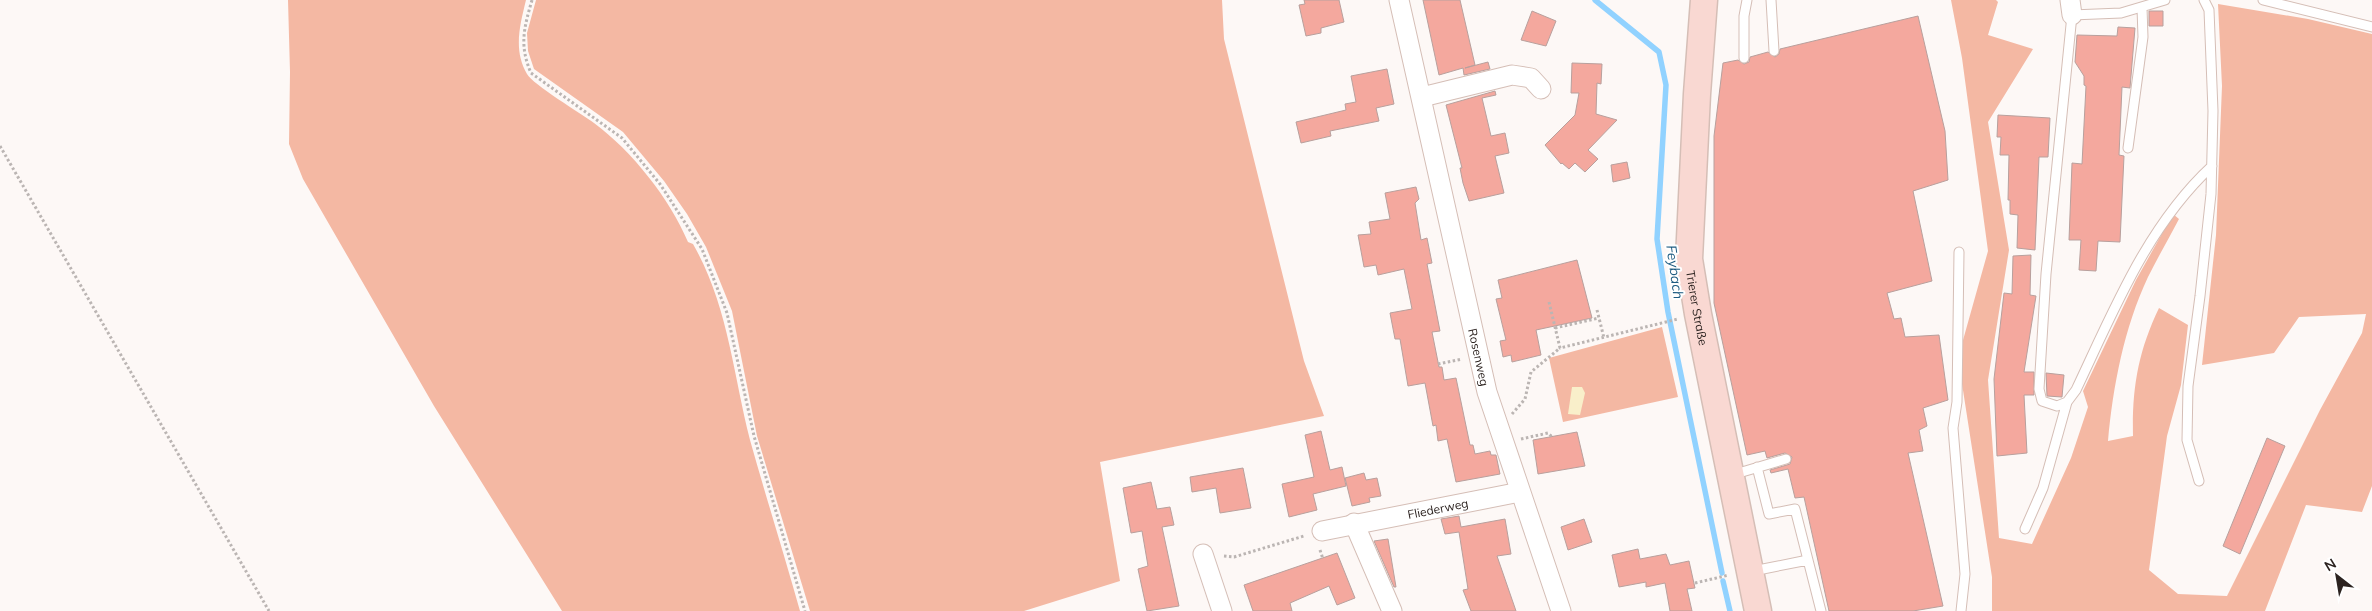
<svg xmlns="http://www.w3.org/2000/svg" width="2372" height="611" viewBox="0 0 2372 611" font-family="Mulish,sans-serif">
<style>
.green{fill:#f4b8a3}
.sand{fill:#f9efca}
.lines{fill:none;stroke-linecap:round;stroke-linejoin:round}
.stream{stroke:#91d2ff;stroke-width:5.5}
.building{fill:#f4a89e;stroke:#b8a09d}
.service-casing{stroke:#d5beb6;stroke-width:11}
.minor-casing{stroke:#d5beb6;stroke-width:21}
.secondary-casing{stroke:#d5beb6;stroke-width:29}
.path{stroke:#bbb5b3;stroke-width:3;stroke-dasharray:2.5 2.5;stroke-linecap:butt}
.service{stroke:#fff;stroke-width:9}
.minor{stroke:#fff;stroke-width:19}
.secondary{stroke:#f9d8d2;stroke-width:26}
.labels{text-anchor:middle;dominant-baseline:central;stroke-width:4;stroke-linejoin:round;paint-order:stroke}
.street-label{font-size:12px;fill:#2c2320;stroke:#fff}
.water-label{font-size:14px;font-style:italic;fill:#1d5b81;stroke:#fff}
</style>
<rect width="100%" height="100%" fill="#fdf8f6"/>
<path class="green" d="M288 0H526C520 25 513 50 527 74 532 84 582 114 594 123 632 151 670 199 688 242L693 244C728 305 733 373 750 440 766 497 784 554 800 611H562L434 406 303 179 289 144 290 72Z
M536 0H1222L1224 39 1304 361 1324 416 1100 462 1120 581 1024 611H810L757 436 732 311 706 247 687 214 664 181 623 132 534 69 528 51 527 33Z
M1951 0H1996L1998 2 1988 35 2033 49 1988 122 2009 250 1988 380 1999 538 2032 544 2071 458 2088 407 2083 391 2136 280 2173 214 2179 219C2169 238 2158 257 2148 277 2124 328 2113 386 2108 441L2133 436C2132 388 2138 352 2159 308L2188 325 2181 385 2167 436 2149 570 2178 594 2227 596 2320 410 2362 333 2366 314 2299 317 2274 353 2202 365 2216 235 2222 86 2218 4 2308 19 2372 34V486L2362 512 2306 505 2265 611H1992V577L1958 358 1988 251 1962 58Z
M1662 327 1678 397 1563 422 1549 358Z"/>
<path class="sand" d="M1572 387H1582L1585 393 1580 415 1568 414Z"/>
<g class="lines">
<path class="stream" d="M1595 0 1659 52 1666 85 1657 239 1668 312 1722 573
M1723 581 1730 611"/>
</g>
<path class="building" d="M1304 0H1339L1344 22 1321 28V33L1306 36 1299 5 1305 4Z
M1423 0H1460L1475 65 1465 68 1488 62 1490 69 1464 75 1463 68 1439 75Z
M1532 11 1556 21 1546 46 1521 40Z
M2149 11H2163V26H2149Z
M1918 16 1945 131 1948 180 1913 191 1932 281 1887 293 1894 319 1901 318 1905 337 1939 335 1948 400 1923 408 1927 426 1919 430 1923 451 1908 453 1943 606 1913 611H1829L1804 497 1795 498 1788 469 1771 473 1770 470 1790 464 1792 457 1785 453 1767 458 1765 451 1747 455 1714 303V136L1723 63 1738 60 1744 64 1749 62 1750 57 1768 52 1775 57 1779 54 1780 49Z
M2118 27 2135 28 2130 88 2122 87 2119 155 2124 156 2120 242 2098 241 2096 271 2079 270 2081 240H2069L2072 163 2082 164 2086 86 2084 85V76L2075 62 2077 35 2117 36Z
M1572 63 1602 64 1601 84 1597 83 1596 114 1617 120 1588 150 1598 159 1585 172 1575 163 1569 169 1562 163 1561 164 1545 145 1575 115 1579 93H1571Z
M1387 69 1394 104 1376 108 1379 121 1330 131 1331 136 1301 143 1296 122 1346 110 1345 104 1356 102 1351 76Z
M1495 91 1496 95 1482 98 1491 136 1505 133 1509 153 1495 156 1504 193 1469 201 1463 183 1460 168H1462L1446 105Z
M1998 115 2050 118 2048 157H2039L2035 250 2017 248 2018 215 2010 214V200H2008L2009 155H2000L2001 137H1997Z
M1627 162 1630 178 1613 182 1611 165Z
M1416 187 1419 199 1415 203 1421 240 1427 238 1432 263 1427 264 1440 331 1432 332 1439 367H1442L1444 380 1456 378 1470 445H1473L1475 454 1490 451 1491 455H1496L1500 474 1456 482 1447 439 1438 441 1436 425 1433 426 1425 383 1408 386 1400 339H1395L1390 313 1412 309 1404 269 1378 275 1376 265 1364 267 1358 235 1371 234 1369 222 1390 219 1385 193Z
M2031 255 2030 295 2036 296 2024 372H2034V395H2024L2027 453 1997 456 1994 379 2004 293 2012 294 2013 256Z
M1577 260 1592 318 1536 330 1541 355 1512 362 1511 355 1503 357 1500 341 1506 340 1496 299 1502 298 1498 280Z
M2046 373 2064 375 2062 397 2047 396Z
M1321 431 1330 470 1342 467 1346 486 1313 494 1317 510 1289 517 1282 484 1314 477 1305 435Z
M1577 432 1585 466 1538 474 1533 440Z
M2267 438 2285 446 2240 554 2223 546Z
M1243 468 1251 508 1220 513 1216 488 1192 492 1190 477Z
M1364 473 1366 480 1377 478 1381 496 1369 498 1370 502 1352 506 1345 478Z
M1151 482 1157 509 1170 507 1174 525 1162 527 1179 606 1147 611 1138 569 1148 566 1142 531 1131 533 1123 488Z
M1459 516 1461 527 1505 519 1511 554 1497 556 1516 611H1471L1463 590 1468 589 1459 532 1445 534 1441 519Z
M1584 519 1592 542 1568 550 1561 527Z
M1388 539 1396 587H1394L1374 541Z
M1638 549 1640 559 1666 554 1670 565 1689 561 1695 588 1687 589 1692 611H1670L1665 583 1646 587V582L1619 587 1612 555Z
M1337 553 1355 598 1337 605 1329 586 1290 603 1292 611H1253L1244 585Z"/>
<g class="lines">
<defs>
<path id="service" d="M1771 0 1774 51
M2165 0 2121 13 2072 15 2046 274 2039 389 2042 401 2057 406 2067 402 2076 390C2113 312 2147 226 2212 166
M2263 0 2372 27
M1744 58V16L1747 0
M2128 148 2143 37 2142 8
M1959 252 1957 402 1953 428 1965 574 1961 611
M1732 469 1742 472 1786 459
M2199 481 2187 440 2188 386 2200 296 2211 194 2213 111 2209 10 2204 0
M2025 529 2043 488 2067 402
M1808 560 1821 611
M1753 571 1808 560 1795 509 1769 514 1757 467"/>
<g id="minor">
<path id="s1" d="M1399 0 1487 392 1561 611"/>
<path d="M2070 0 2072 15"/>
<path d="M1422 97 1512 75 1531 78 1541 89"/>
<path d="M1354 523 1392 611"/>
<path id="s2" d="M1322 531 1520 492"/>
<path d="M1203 554 1222 611"/>
</g>
<g id="secondary">
<path id="s3" d="M1704 0 1697 94 1689 259 1698 314 1758 611"/>
</g>
</defs>
<use href="#service" class="service-casing"/>
<use href="#minor" class="minor-casing"/>
<use href="#secondary" class="secondary-casing"/>
<path class="path" d="M532 0C524 28 519 45 531 73L622 138 660 184 702 249 727 313 754 436 805 611
M0 146 269 611
M1549 302 1560 348 1678 319
M1597 310 1604 338
M1555 328 1599 318
M1438 364 1462 359
M1512 414 1525 399 1531 372 1560 348
M1521 439 1548 433 1552 437
M1320 550 1323 559
M1224 556 1234 557 1304 536
M1695 583 1729 575"/>
<use href="#service" class="service"/>
<use href="#minor" class="minor"/>
<use href="#secondary" class="secondary"/>
</g>
<g class="labels">
<g class="street-label">
<text stroke="none"><textPath href="#s3" startOffset="309">Trierer Straße</textPath></text>
<text stroke="none"><textPath href="#s1" startOffset="366">Rosenweg</textPath></text>
<text stroke="none"><textPath href="#s2" startOffset="118">Fliederweg</textPath></text>
</g>
<g class="water-label">
<text transform="translate(1675 272) rotate(82)">Feybach</text>
</g>
</g>
<g transform="translate(2337 576) rotate(329)" stroke="#ffffff" stroke-width="4" paint-order="stroke">
<path d="M0-4L9 19L0 12L-9 19Z" fill="#2c2320"/>
<text y="-8" font-size="14" font-weight="bold" text-anchor="middle" fill="#2c2320">N</text>
</g>
</svg>
